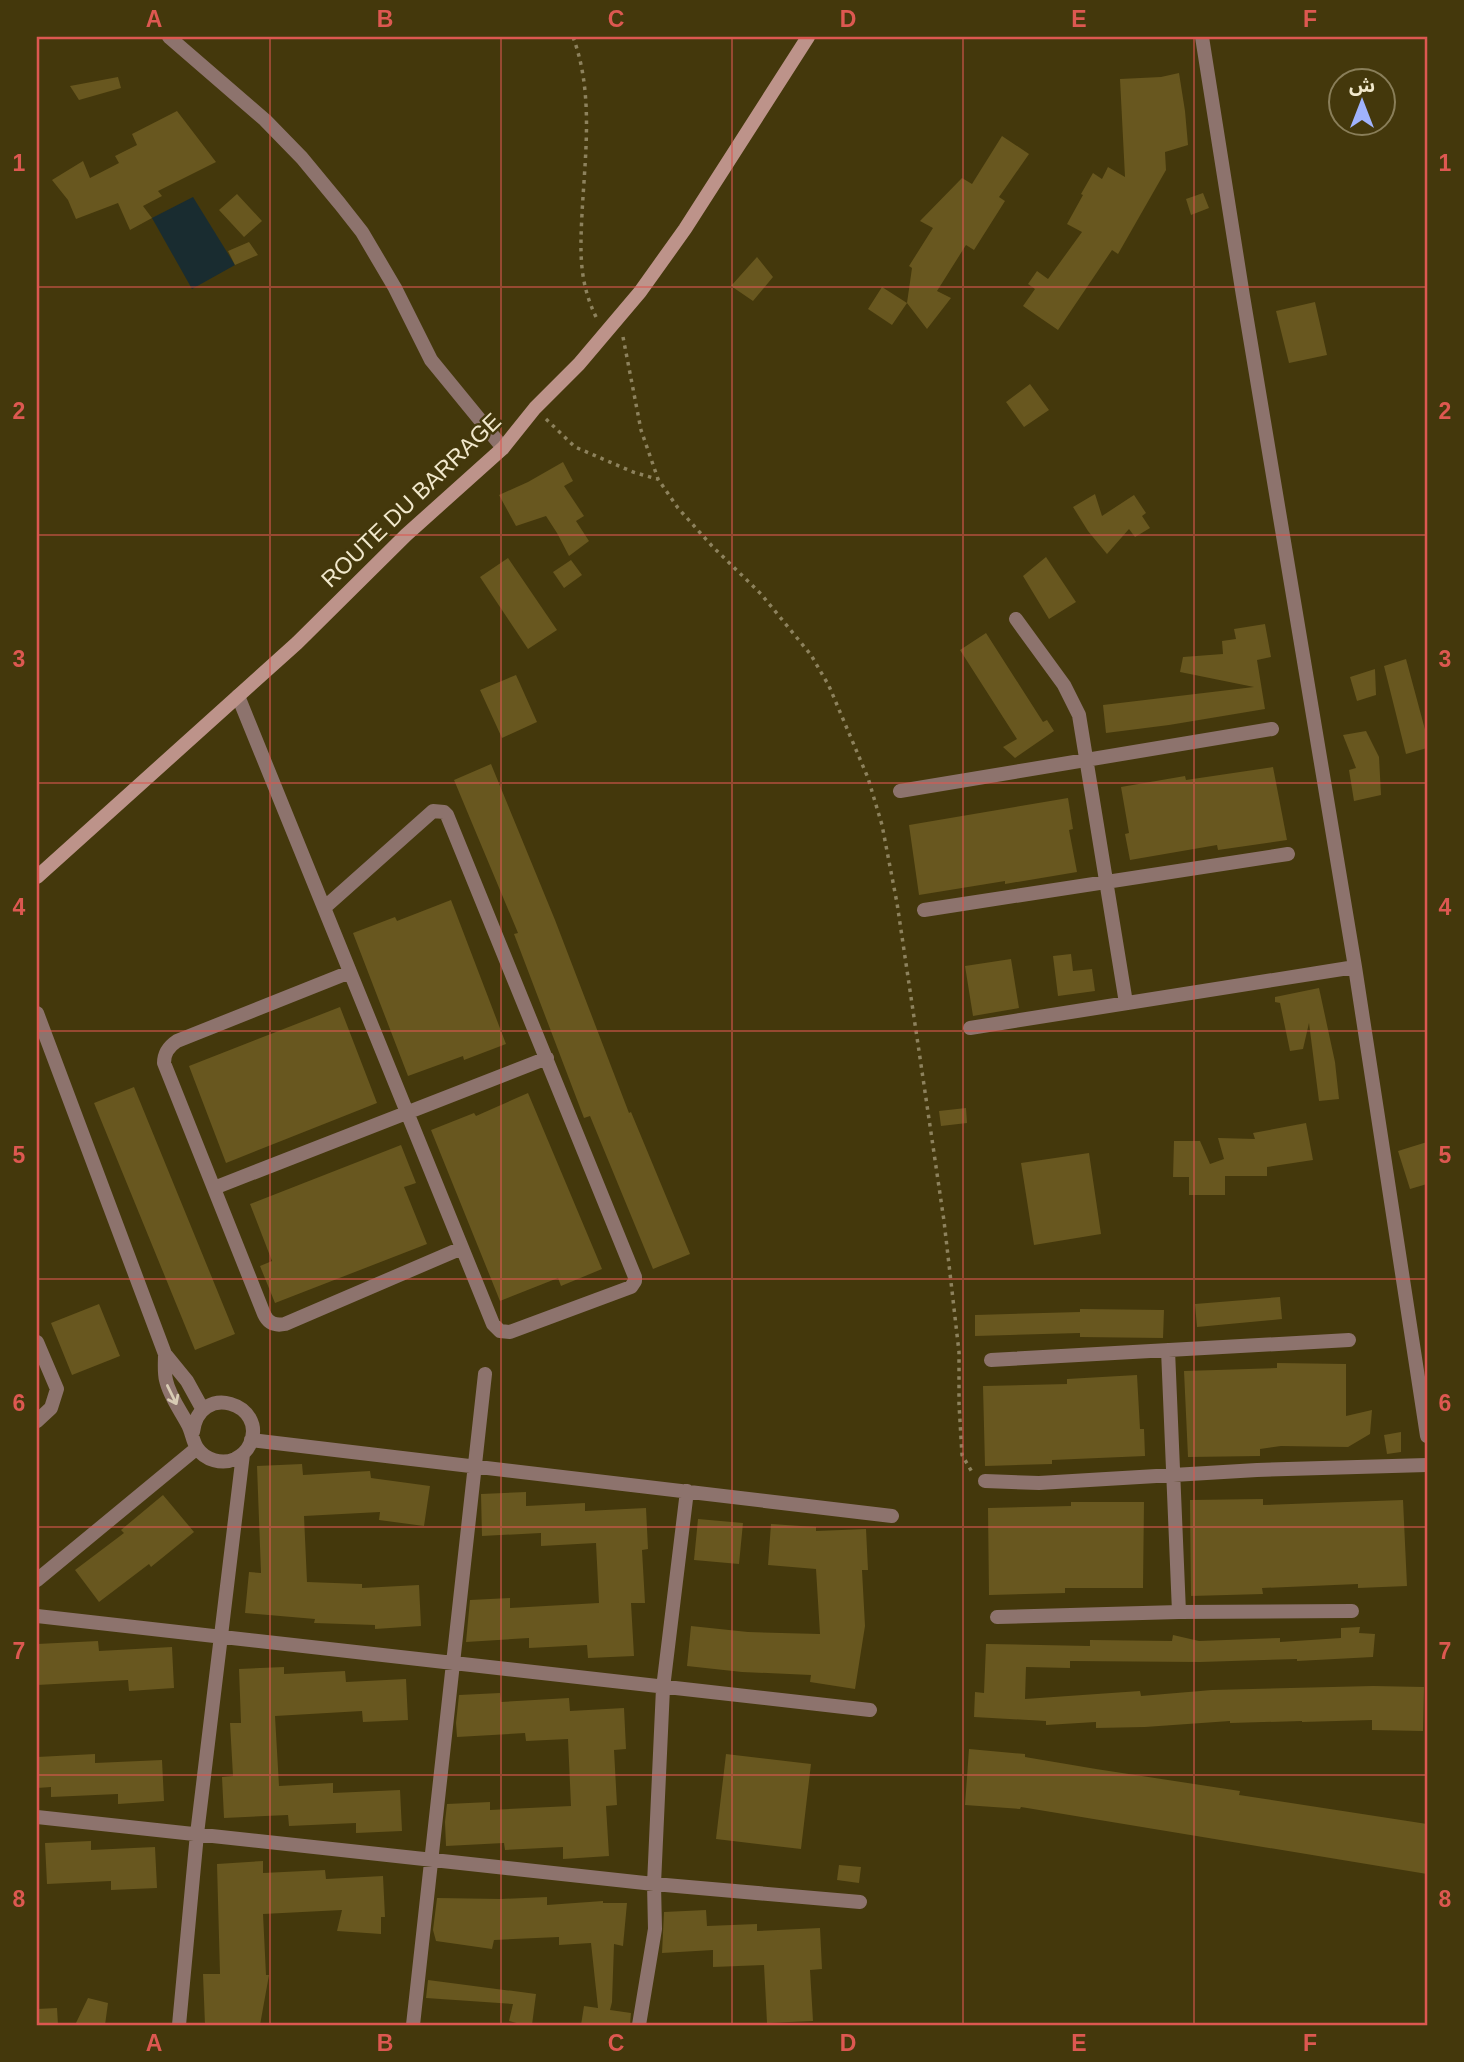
<svg xmlns="http://www.w3.org/2000/svg" width="1464" height="2062" viewBox="0 0 1464 2062" font-family="Helvetica,'Noto Sans Arabic',sans-serif">
<style>
.water{fill:#192c30}
.building{fill:#68571f}
.lines{fill:none;stroke-linecap:round;stroke-linejoin:round}
.path{stroke:#8d825d;stroke-width:3.5;stroke-dasharray:3.5 5;stroke-linecap:butt}
.street{stroke:#8d736d;stroke-width:14}
.secondary{stroke:#bd938a;stroke-width:14}
.oneway{stroke:#d8cbb4}
.grid{fill:none;stroke:#dd5851;stroke-width:2;stroke-opacity:0.55}
.labels{text-anchor:middle;dominant-baseline:central;stroke-width:5;stroke-linejoin:round;paint-order:stroke}
.street-label{font-size:23px;fill:#f1e8cc;stroke:#44380c}
.neatline{fill:none;stroke:#dd5851;stroke-width:2.5}
.grid-label{font-size:23px;text-anchor:middle;font-weight:bold;fill:#dd5851}
</style>
<rect width="100%" height="100%" fill="#44380c"/>
<path class="water" d="M193 197 235 265 192 289 152 218Z"/>
<path class="building" d="M1179 73 1185 111 1188 145 1165 152 1166 170 1118 254 1112 250 1058 330 1023 306 1035 289 1028 284 1037 271 1048 279 1082 232 1067 224 1083 195 1081 194 1093 173 1102 179 1108 167 1125 177 1120 79 1161 77Z
M118 77 121 88 79 100 70 86Z
M177 111 216 162 158 191 162 196 143 206 152 218 130 230 118 203 76 219 68 200 52 180 83 161 90 178 119 163 115 156 137 145 132 134Z
M1002 136 1029 154 999 197 1005 201 974 250 966 245 937 291 951 298 927 329 907 303 912 268 909 266 933 228 920 221 962 178 972 184Z
M1203 193 1209 208 1191 215 1186 199Z
M237 194 262 221 244 237 219 210Z
M249 242 258 255 235 265 228 251Z
M757 257 773 277 753 301 731 286Z
M882 287 907 303 892 325 868 309Z
M1315 302 1327 355 1289 363 1276 311Z
M1030 384 1049 410 1024 427 1006 402Z
M563 462 573 481 564 486 584 516 576 521 589 541 569 556 557 533 546 516 516 526 499 495 528 482Z
M1095 494 1102 516 1134 495 1146 513 1142 516 1150 528 1135 537 1129 529 1107 554 1088 531 1073 507Z
M1046 557 1076 602 1049 619 1023 576Z
M508 558 557 630 528 649 480 577Z
M571 560 582 575 564 588 553 572Z
M1265 624 1271 657 1257 660 1265 709 1169 725 1106 733 1103 705 1254 687 1180 672 1183 657 1223 654 1222 641 1236 639 1234 629Z
M986 633 1043 722 1047 720 1054 731 1015 758 1003 747 1017 739 960 650Z
M1406 659 1427 737V748L1406 754 1384 666Z
M1375 669 1376 695 1357 701 1350 677Z
M516 675 537 722 502 738 480 690Z
M1366 731 1379 757 1381 795 1354 801 1349 770 1356 768 1343 735Z
M491 764 555 920 629 1113 631 1112 690 1254 653 1269 590 1116 584 1118 514 934 518 933 454 780Z
M1273 767 1287 840 1218 850 1217 845 1130 860 1125 834 1129 833 1121 787 1185 776 1186 780Z
M1068 798 1073 829 1069 830 1077 872 1005 884V881L919 895 909 825Z
M451 900 506 1044 464 1060 463 1056 408 1076 353 933 395 917 397 921Z
M1071 954 1073 971 1092 969 1095 991 1058 996 1053 956Z
M1011 959 1019 1008 973 1016 965 966Z
M1319 988 1335 1062 1339 1099 1319 1101 1309 1023 1303 1049 1290 1051 1280 1003 1275 1002V997Z
M340 1007 377 1103 226 1163 189 1066Z
M134 1087 235 1334 195 1350 94 1103Z
M528 1093 602 1269 561 1286 558 1278 500 1301 431 1130 474 1113 476 1116Z
M966 1108 967 1123 941 1126 939 1111Z
M1306 1123 1313 1160 1267 1167V1176H1225V1195H1189V1177H1173L1174 1141H1200L1210 1164 1224 1159 1218 1138 1255 1139 1253 1133Z
M1427 1142V1184L1410 1189 1398 1151Z
M401 1145 416 1183 404 1187 427 1244 275 1303 260 1266 272 1261 250 1204Z
M1089 1153 1101 1234 1034 1245 1021 1163Z
M1280 1297 1282 1319 1197 1327 1195 1304Z
M99 1304 120 1356 72 1375 51 1323Z
M1080 1309 1164 1310 1163 1338 1080 1337V1333L975 1336V1315L1080 1312Z
M1277 1363 1346 1364V1416L1372 1410 1370 1434 1348 1447 1281 1446 1260 1449V1456L1188 1457 1184 1371 1277 1368Z
M1137 1375 1140 1429H1144L1145 1456 1052 1460V1464L985 1466 983 1386 1067 1384V1379Z
M1401 1432V1452L1387 1454 1384 1435Z
M302 1464 303 1475 370 1471 371 1478 430 1486 424 1526 379 1520 380 1512 304 1516 307 1582 362 1584V1588L419 1585 421 1626 375 1629V1625L314 1623 315 1619 245 1613 249 1572 261 1573 257 1466Z
M526 1492V1506L585 1503V1511L646 1508 648 1549 642 1550 645 1603H631L634 1656 588 1658 587 1645 529 1648V1638L466 1642 470 1600 510 1598V1608L599 1603 596 1543 541 1546V1533L482 1536 481 1494Z
M163 1495 194 1532 151 1567 149 1564 99 1602 75 1570 124 1533 121 1530Z
M1263 1499V1505L1403 1500 1407 1586 1358 1588V1584L1262 1588 1263 1594 1191 1596 1190 1500Z
M1071 1502H1144L1143 1588H1065V1593L989 1595 988 1508 1071 1506Z
M698 1519 743 1523 739 1564 694 1560Z
M771 1524 816 1527V1531L866 1529 868 1570H862L865 1626 855 1689 810 1682 811 1675 742 1672 687 1666 691 1626 748 1632 820 1634 816 1569 768 1565Z
M1360 1627 1359 1633 1375 1634 1373 1657 1297 1661V1659L1200 1662 1070 1661V1668L1026 1667 1025 1699 1140 1691 1141 1696 1212 1690 1373 1686 1424 1687 1423 1731 1372 1730V1720L1302 1722V1721L1230 1723V1721L1145 1727 1096 1728V1722L1046 1725V1721L974 1717 975 1692 984 1693 986 1644 1090 1646V1640L1172 1641 1173 1635 1199 1641 1280 1638V1642L1341 1638V1628Z
M98 1641 99 1651 172 1647 174 1688 129 1691 128 1680 37 1685V1644Z
M284 1667V1674L345 1671 346 1682 406 1679 408 1720 363 1722 362 1711 275 1716 279 1786 333 1783V1793L400 1790 402 1831 356 1833V1823L289 1826 288 1815 224 1818 222 1777 233 1776 230 1723H241L239 1669Z
M500 1693 501 1702 569 1698 570 1711 624 1708 626 1749 614 1750 617 1805 606 1806 609 1856 563 1859V1847L505 1850 504 1843 446 1846 445 1822 447 1804 490 1802V1810L571 1806 568 1739 526 1741 525 1733 457 1737 456 1723 459 1695Z
M969 1749 1025 1754V1757L1096 1769 1240 1791 1239 1795 1427 1824V1874L1021 1807 1020 1809 965 1805Z
M95 1754V1763L162 1760 164 1801 118 1804V1794L51 1797V1787L37 1788V1757Z
M726 1754 811 1764 801 1849 716 1839Z
M91 1841V1850L155 1847 157 1888 111 1890V1881L47 1884 45 1843Z
M263 1861V1873L325 1870 326 1879 383 1876 385 1917H381V1934L337 1931 342 1910 263 1914 266 1975H269L260 2025H205L203 1974H220L217 1864Z
M839 1865 861 1867 859 1883 837 1880Z
M547 1897V1905L603 1901V1903H627L623 1946 614 1944 612 2002 610 2010 631 2013 630 2025H581L584 2006 598 2008 591 1943 559 1945V1937L494 1940 492 1949 436 1941 433 1930 437 1898 501 1899Z
M706 1910 707 1926 757 1924V1931L820 1928 822 1969 810 1970 813 2021 767 2023 764 1965 713 1967V1950L662 1953 664 1912Z
M428 1980 536 1994 532 2025H524L509 2021 513 2004 426 1998Z
M88 1998 108 2003 105 2025H75Z
M57 2008 58 2025H37V2009Z"/>
<g class="lines">
<path class="path" d="M573 37C594 93 585 155 582 214 580 253 579 283 597 319
M623 337 641 430 658 479 678 508 712 546 761 594 811 655 829 686 868 778 882 825 897 903 919 1051 944 1221 959 1352V1404L962 1455 972 1472
M546 419 575 447 633 472 657 479"/>
<path class="street" d="M169 37 265 120 302 158 340 204 362 232 395 288 431 360 503 448
M1202 37 1243 296 1355 967 1427 1436
M1016 619 1064 685 1079 715 1126 1003
M238 696 493 1324 500 1331 510 1332 631 1287 635 1281V1277L447 815 444 812 433 811 324 908
M900 791 1272 729
M924 910 1288 854
M350 972 177 1041C168 1047 164 1053 164 1063L264 1314C268 1323 275 1326 285 1324L462 1248
M37 1013 165 1354 187 1381 203 1410
M970 1028 1355 967
M214 1188 547 1058
M37 1342 57 1389 51 1408 37 1421
M165 1354C165 1362 164 1372 166 1380 169 1395 180 1410 187 1423 192 1431 192 1440 197 1448 205 1460 222 1465 235 1459 241 1456 247 1451 250 1444 268 1404 199 1381 193 1432
M991 1360 1349 1340
M251 1440 892 1516
M985 1481 1039 1483 1257 1470 1427 1465
M37 1580 197 1448
M1179 1612 1352 1611
M37 1616 870 1710
M997 1617 1179 1612 1168 1350
M37 1817 654 1884 860 1902
M179 2025 197 1834 243 1454
M413 2025 485 1374
M639 2025 655 1929 654 1884 663 1688 687 1491"/>
<path class="secondary" d="M37 877 297 643 406 535 503 448 535 408 579 364 640 292 685 229 808 37"/>
</g>
<defs><path id="oneway-shaft" d="M-6 0H5M1.5-3L5.5 0L1.5 3" fill="none" stroke-width="1.6" stroke-linecap="round" stroke-linejoin="round" transform="scale(1.75)"/></defs>
<use class="oneway" href="#oneway-shaft" transform="translate(172 1395) rotate(64)"/>
<path class="grid" d="M270 37V2025M501 37V2025M732 37V2025M963 37V2025M1194 37V2025M37 287H1427M37 535H1427M37 783H1427M37 1031H1427M37 1279H1427M37 1527H1427M37 1775H1427"/>
<g class="labels">
<g class="street-label">
<text transform="translate(411 500) rotate(-44)">ROUTE DU BARRAGE</text>
</g>
</g>
<rect width="1464" height="2062" fill="none" stroke="#44380c" stroke-width="77"/>
<g transform="translate(1362 102)"><circle r="33" fill="#44380c" stroke="#897e59" stroke-width="2"/>
<path d="M0-5L12 26L0 18L-12 26Z" fill="#a0b3fd"/>
<text y="-10" font-size="19" font-weight="bold" text-anchor="middle" fill="#f1e8cc">ش</text>
</g>
<rect x="38" y="38" width="1388" height="1986" class="neatline"/>
<g class="grid-label">
<text x="154" y="27">A</text>
<text x="385" y="27">B</text>
<text x="616" y="27">C</text>
<text x="848" y="27">D</text>
<text x="1079" y="27">E</text>
<text x="1310" y="27">F</text>
<text x="19" y="171">1</text>
<text x="1445" y="171">1</text>
<text x="19" y="419">2</text>
<text x="1445" y="419">2</text>
<text x="19" y="667">3</text>
<text x="1445" y="667">3</text>
<text x="19" y="915">4</text>
<text x="1445" y="915">4</text>
<text x="19" y="1163">5</text>
<text x="1445" y="1163">5</text>
<text x="19" y="1411">6</text>
<text x="1445" y="1411">6</text>
<text x="19" y="1659">7</text>
<text x="1445" y="1659">7</text>
<text x="19" y="1907">8</text>
<text x="1445" y="1907">8</text>
<text x="154" y="2051">A</text>
<text x="385" y="2051">B</text>
<text x="616" y="2051">C</text>
<text x="848" y="2051">D</text>
<text x="1079" y="2051">E</text>
<text x="1310" y="2051">F</text>
</g>
</svg>
